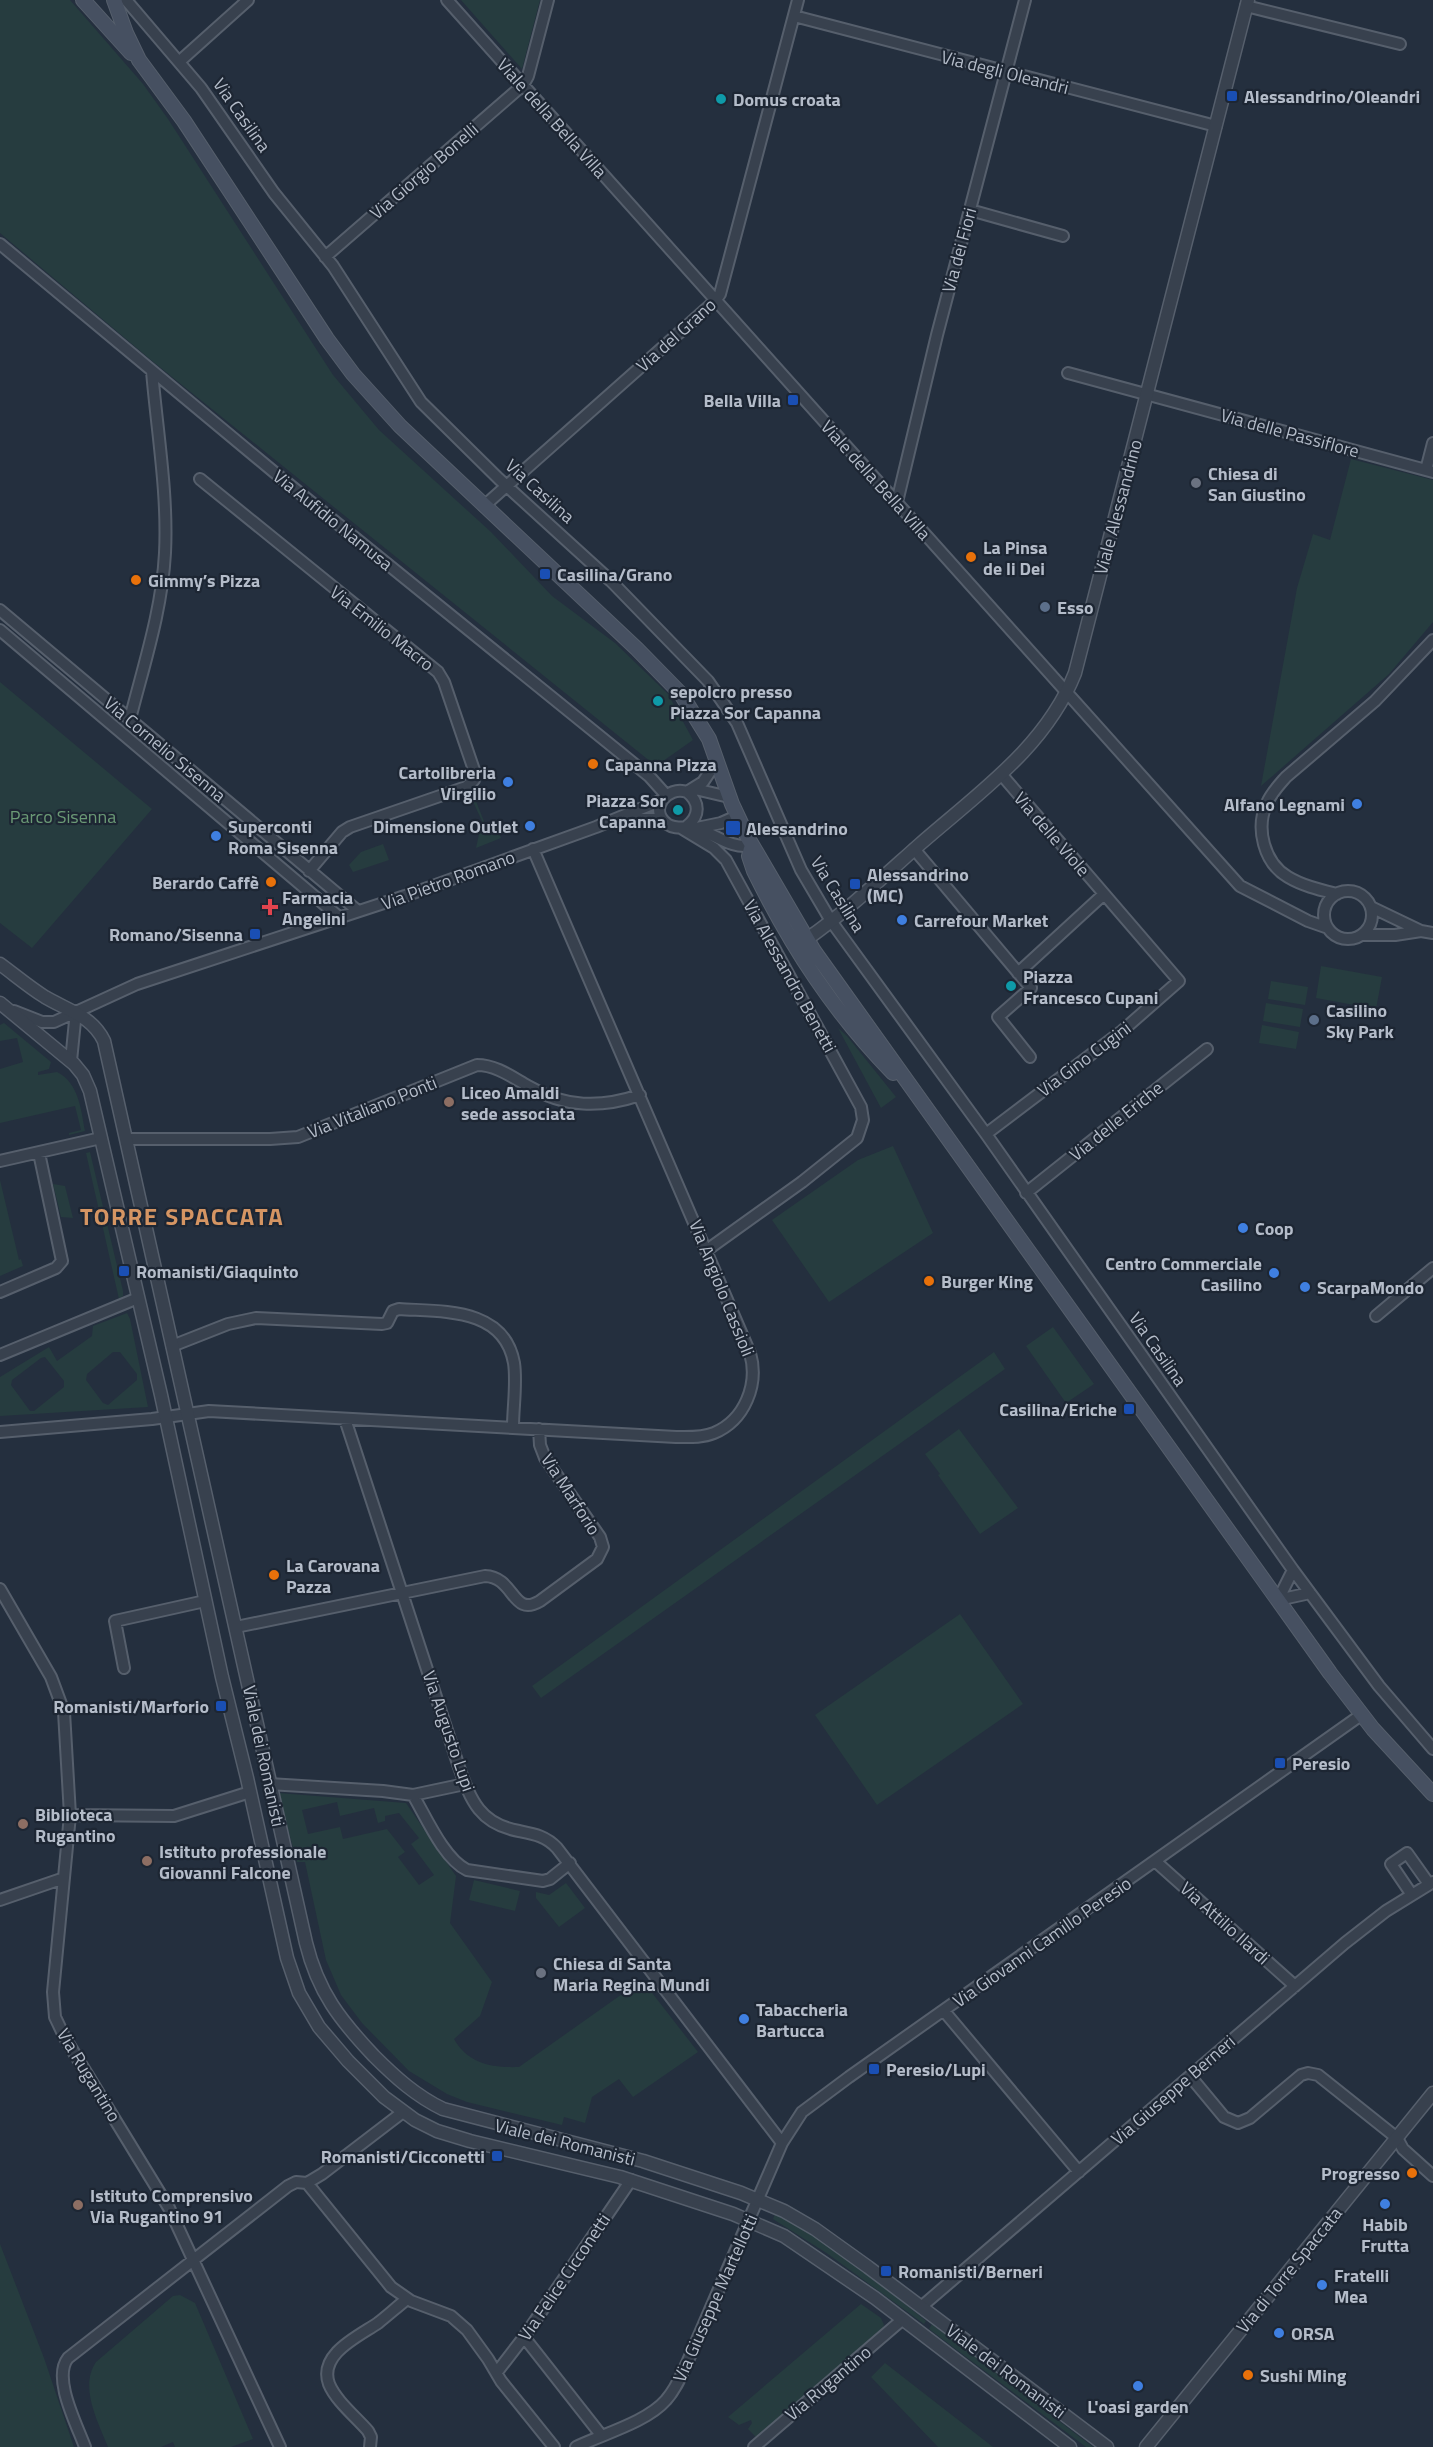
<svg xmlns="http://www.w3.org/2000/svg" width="1433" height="2447" viewBox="0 0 1433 2447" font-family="'Titillium Web',sans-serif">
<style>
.green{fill:#263c3f;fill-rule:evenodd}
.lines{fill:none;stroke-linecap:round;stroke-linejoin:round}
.minor-casing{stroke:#565f6c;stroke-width:14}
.tertiary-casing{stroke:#565f6c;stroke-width:15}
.secondary-casing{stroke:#565f6c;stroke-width:16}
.minor{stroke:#38414e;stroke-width:10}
.tertiary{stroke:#38414e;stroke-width:12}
.secondary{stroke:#465061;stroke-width:14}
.transit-dot{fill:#1a4fb4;stroke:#1d2633;stroke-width:2}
.culture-dot{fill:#0f9aa8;stroke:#1d2633;stroke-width:2}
.worship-dot{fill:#6b7280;stroke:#1d2633;stroke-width:2}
.food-dot{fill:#e8710a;stroke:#1d2633;stroke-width:2}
.service-dot{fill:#5c6f8a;stroke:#1d2633;stroke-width:2}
.shop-dot{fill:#3f7fe0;stroke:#1d2633;stroke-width:2}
.health-dot{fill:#e0444e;stroke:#1d2633;stroke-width:2}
.education-dot{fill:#8d6e63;stroke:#1d2633;stroke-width:2}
.labels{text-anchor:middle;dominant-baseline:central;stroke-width:4.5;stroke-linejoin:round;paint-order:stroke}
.street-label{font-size:18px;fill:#b4bcc9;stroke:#1d2633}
.poi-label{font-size:18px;font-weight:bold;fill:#b4bcc9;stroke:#1d2633;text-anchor:start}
.park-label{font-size:18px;fill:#6b9a76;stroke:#1d2633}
.district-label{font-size:24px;font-weight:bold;letter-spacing:1.5px;fill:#d59563;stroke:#1d2633}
</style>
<rect width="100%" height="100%" fill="#242f3e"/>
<path class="green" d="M0 0H70L143 84 168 119 333 375 379 430 491 532 552 596 615 643 668 694 693 740 656 766 151 360 0 233Z
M461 0H540L522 69Z
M1351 459 1433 480V622L1389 674 1261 786 1297 588 1313 534 1330 540Z
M0 682 152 809 32 948 0 923Z
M472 791 487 829 495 823 501 838 476 848 482 821 470 795Z
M383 844 389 860 353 872 349 865 361 852Z
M1321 966 1382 977 1376 1009 1316 998Z
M1271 981 1308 987 1305 1005 1268 999Z
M1266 1003 1303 1009 1300 1027 1263 1021Z
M4 1023 51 1062 49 1069 38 1072V1075L57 1072C79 1083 81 1110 85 1131L69 1135V1133L81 1130 75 1106 0 1123V1069L23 1062 17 1038 0 1041V1025Z
M1262 1025 1299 1032 1296 1049 1259 1043Z
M838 1028 847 1036 896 1097 881 1108Z
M893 1146 933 1233 829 1302 772 1220 858 1160Z
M90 1152 123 1291V1296L119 1299 86 1153Z
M0 1180 19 1260 21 1259 23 1266 0 1276Z
M53 1184 65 1186 73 1218 61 1217Z
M127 1313 130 1319 148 1407 0 1416V1377L49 1347 57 1361 92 1336 93 1326ZM113 1352H120L137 1374V1380L108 1405 103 1403 86 1380 87 1374ZM45 1357 64 1381V1387L34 1411H30L11 1385 12 1380 41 1358Z
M1053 1327 1094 1384 1066 1403 1026 1346Z
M994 1352 1005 1369 541 1698 532 1686Z
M959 1429 1018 1508 980 1534 938 1475 940 1474 925 1454Z
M960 1614 1023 1704 877 1805 815 1715Z
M278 1793 406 1803 456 1876 450 1923 492 1982 480 2016 454 2039C468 2064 493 2068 519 2067L642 1980 698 2052 633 2097 619 2079 592 2097 585 2123 564 2117 562 2125 467 2102 447 2094 409 2071 362 2023 341 1995 326 1960 305 1862H297ZM337 1802 340 1816 374 1808 378 1823 385 1821V1816L399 1813 419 1838 411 1844 434 1875 419 1885 398 1857 405 1852 387 1829 343 1839 340 1827 308 1834 302 1810Z
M474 1880 520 1891 515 1911 469 1900Z
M566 1883 585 1908 559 1927 536 1898V1892L549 1895Z
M775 2214C829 2241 879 2283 926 2321L924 2324 828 2254 773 2219Z
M0 2244 44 2358 74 2447H0Z
M180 2295 195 2303 253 2439 231 2447H175L173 2442 161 2447H108C98 2422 79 2387 96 2362L173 2296Z
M861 2304 881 2318 884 2325 882 2330 756 2437 748 2429 752 2423 751 2420 739 2425 728 2417Z
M932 2324 952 2339 1093 2447H1086L929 2329Z
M885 2363 993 2447H938L871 2377Z"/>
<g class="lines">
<defs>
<path id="minor" d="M126 0 201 88 274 193 333 266 421 402 499 479 611 581 708 681 737 723 801 870 831 921 986 1134 1293 1570 1379 1686 1433 1749
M447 0 1240 886 1308 921 1328 928
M1246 6 1400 44
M794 16 1216 126
M180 61 248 0
M970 210 1063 236
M0 244 280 477 649 776 666 795
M325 257 523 85 528 76 548 0
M1068 373 1433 472
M1426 470 1433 443
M200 479 438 672 444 682 474 770V780L466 787 350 827 342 832 309 871
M897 502 937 335 1025 0
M484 506 715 301 720 294 798 0
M0 610 358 911
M0 630 339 917
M130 719C144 664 162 610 165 553 168 493 157 431 152 371
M695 789 729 797
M687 792 703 782 717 761
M620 819H662
M687 826C700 816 700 802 687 792 667 785 648 810 667 824 677 831 688 825 699 829 715 835 734 850 752 845
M681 828 714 848 726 860 861 1107 863 1120 857 1138 802 1182 707 1250
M697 828 721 823 737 816
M914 849 1031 988 998 1017 1030 1057
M1324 915a24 24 0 1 1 48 0a24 24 0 1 1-48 0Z
M1337 894C1321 890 1303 886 1288 877 1264 863 1255 828 1267 803 1272 792 1279 785 1286 777L1375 701 1433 640
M1371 907 1421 931 1433 933
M1362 935H1395L1421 931
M1018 973 1104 894
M14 1011 42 1022H54L137 984 405 896 596 827 662 800
M71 1061 76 1011
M986 1134 1122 1031 1179 981 1001 774
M126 1139H270L298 1137 477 1065C496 1065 512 1077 528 1086 565 1108 601 1108 640 1095
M0 1161 101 1138
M1026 1193 1207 1049
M0 1292 56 1268 62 1261 39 1153
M1376 1316 1433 1268
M172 1346 228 1324 256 1318 382 1324 387 1323 393 1311 399 1309C442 1312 504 1307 514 1363 517 1383 513 1407 513 1427
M0 1355 138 1298
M345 1419 459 1767C471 1801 480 1824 519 1831 534 1834 546 1836 557 1848L782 2143
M0 1432 152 1419 209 1411 676 1437C688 1437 702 1438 714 1433 745 1420 759 1384 750 1353L533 849
M0 1589 51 1677 64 1712 70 1815 53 1992 55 2017 65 2038 169 2208 280 2447
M1278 1600 1293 1570
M1278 1600 1310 1593
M236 1627 485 1576C515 1577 512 1618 540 1601L597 1559 603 1547 600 1537 545 1458 540 1445 539 1429
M124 1668 115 1621 205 1601
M269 1784 383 1791 413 1795 465 1784
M413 1795C426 1817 444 1859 467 1870L543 1881 550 1879 570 1863
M70 1815 174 1816 250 1792
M1155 1861 1295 1986
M1412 1895 1391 1864 1407 1853 1429 1884
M0 1900 64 1878
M944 2011 1079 2172
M1190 2076 1224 2117 1238 2123 1250 2118 1301 2075 1308 2073 1318 2075 1397 2138 1403 2149 1433 2176
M307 2183 391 2287 411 2301 451 2316 467 2330 488 2359 501 2381 554 2447
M921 2307 1345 1943 1386 1911 1433 1882
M524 2337 601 2435
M497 2372 524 2337 631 2180
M85 2447C77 2425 52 2378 68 2358L288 2186 296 2182 307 2183 322 2174 403 2112
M370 2447 371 2437 368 2431C356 2417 336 2401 329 2384 318 2354 359 2336 378 2323 388 2315 397 2307 407 2299
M576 2447C603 2434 647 2422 666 2400 676 2389 681 2376 687 2363L782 2143 802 2112 849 2077 1361 1715
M754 2447 903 2319"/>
<path id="tertiary" d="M807 939C847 911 883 877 919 845 977 794 1046 747 1075 673L1248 0
M0 964C15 975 29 987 45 997 67 1010 92 1016 104 1041L306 1943C318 1992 340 2020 374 2056 395 2077 416 2096 443 2109L643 2161 741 2193 784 2211 815 2229 868 2267 1107 2447
M0 1003 74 1064 83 1075 90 1091 161 1395 222 1677 247 1778 287 1958 299 1993 319 2027 348 2061 384 2097 415 2120 437 2131 470 2141 620 2177 733 2214 784 2236 875 2298 1070 2447
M1146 2447 1433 2093"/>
<path id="secondary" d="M83 0 131 53
M114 0 126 33 139 60 184 121 327 339 353 374 400 426 637 649 681 694 709 739 732 804 748 838 814 951 1330 1673 1373 1729 1433 1794
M752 845 749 856 754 871C792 948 833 1011 893 1073"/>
</defs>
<use href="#minor" class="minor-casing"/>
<use href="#tertiary" class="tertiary-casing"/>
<use href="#secondary" class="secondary-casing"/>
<use href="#minor" class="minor"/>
<use href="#tertiary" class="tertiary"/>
<use href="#secondary" class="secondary"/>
</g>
<g class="transit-dot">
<rect x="1226" y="90" width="12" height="12" rx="3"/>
<rect x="787" y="394" width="12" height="12" rx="3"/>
<rect x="539" y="568" width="12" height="12" rx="3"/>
<rect x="725" y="820" width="16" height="16" rx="3"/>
<rect x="849" y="878" width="12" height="12" rx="3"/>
<rect x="249" y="928" width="12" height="12" rx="3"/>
<rect x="118" y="1265" width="12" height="12" rx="3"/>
<rect x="1123" y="1403" width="12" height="12" rx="3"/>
<rect x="215" y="1700" width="12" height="12" rx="3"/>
<rect x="1274" y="1757" width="12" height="12" rx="3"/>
<rect x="868" y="2063" width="12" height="12" rx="3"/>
<rect x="491" y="2150" width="12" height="12" rx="3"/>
<rect x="880" y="2265" width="12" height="12" rx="3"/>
</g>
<g class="culture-dot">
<circle cx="721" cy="99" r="6"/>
<circle cx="658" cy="701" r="6"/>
<circle cx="678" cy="810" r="6"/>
<circle cx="1011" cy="986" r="6"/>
</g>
<g class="worship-dot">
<circle cx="1196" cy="483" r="6"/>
<circle cx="541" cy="1973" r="6"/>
</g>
<g class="food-dot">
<circle cx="971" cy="557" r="6"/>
<circle cx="136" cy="580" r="6"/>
<circle cx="593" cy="764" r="6"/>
<circle cx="271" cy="882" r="6"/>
<circle cx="929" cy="1281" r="6"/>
<circle cx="274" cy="1575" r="6"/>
<circle cx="1412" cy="2173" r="6"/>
<circle cx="1248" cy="2375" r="6"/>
</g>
<g class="service-dot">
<circle cx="1045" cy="607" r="6"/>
<circle cx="1314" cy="1020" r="6"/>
</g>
<g class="shop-dot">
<circle cx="508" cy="782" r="6"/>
<circle cx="1357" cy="804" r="6"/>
<circle cx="530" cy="826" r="6"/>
<circle cx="216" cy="836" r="6"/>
<circle cx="902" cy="920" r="6"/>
<circle cx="1243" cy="1228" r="6"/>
<circle cx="1274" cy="1273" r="6"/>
<circle cx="1305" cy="1287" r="6"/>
<circle cx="744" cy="2019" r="6"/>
<circle cx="1385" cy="2204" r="6"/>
<circle cx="1322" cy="2285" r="6"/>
<circle cx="1279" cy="2333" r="6"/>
<circle cx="1138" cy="2386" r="6"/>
</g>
<path class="health-dot" d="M267 898h6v6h6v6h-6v6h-6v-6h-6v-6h6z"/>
<g class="education-dot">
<circle cx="449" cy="1102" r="6"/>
<circle cx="23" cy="1824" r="6"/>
<circle cx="147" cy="1861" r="6"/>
<circle cx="78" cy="2205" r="6"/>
</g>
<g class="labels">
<g class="street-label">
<text transform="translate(1005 72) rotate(14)">Via degli Oleandri</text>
<text transform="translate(242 115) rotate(55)">Via Casilina</text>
<text transform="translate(552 118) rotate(48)">Viale della Bella Villa</text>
<text transform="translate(424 171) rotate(-41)">Via Giorgio Bonelli</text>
<text transform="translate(959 250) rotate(-75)">Via dei Fiori</text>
<text transform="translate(676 335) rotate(-42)">Via del Grano</text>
<text transform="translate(1290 433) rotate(15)">Via delle Passiflore</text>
<text transform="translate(876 480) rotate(48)">Viale della Bella Villa</text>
<text transform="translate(540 491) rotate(42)">Via Casilina</text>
<text transform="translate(1118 507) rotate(-75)">Viale Alessandrino</text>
<text transform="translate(333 520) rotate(39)">Via Aufidio Namusa</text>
<text transform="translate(382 628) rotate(38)">Via Emilio Macro</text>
<text transform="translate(165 749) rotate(40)">Via Cornelio Sisenna</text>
<text transform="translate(1052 834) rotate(49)">Via delle Viole</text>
<text transform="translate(448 880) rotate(-20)">Via Pietro Romano</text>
<text transform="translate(838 894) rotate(58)">Via Casilina</text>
<text transform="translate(790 976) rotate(61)">Via Alessandro Benetti</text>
<text transform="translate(1084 1059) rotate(-37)">Via Gino Cugini</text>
<text transform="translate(372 1107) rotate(-22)">Via Vitaliano Ponti</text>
<text transform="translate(1116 1121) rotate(-39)">Via delle Eriche</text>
<text transform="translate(722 1288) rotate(68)">Via Angiolo Cassioli</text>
<text transform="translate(1158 1349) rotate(55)">Via Casilina</text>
<text transform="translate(571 1494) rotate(57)">Via Marforio</text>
<text transform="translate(449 1731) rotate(71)">Via Augusto Lupi</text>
<text transform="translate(264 1756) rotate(78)">Viale dei Romanisti</text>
<text transform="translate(1225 1923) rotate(42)">Via Attilio Ilardi</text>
<text transform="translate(1042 1942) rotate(-35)">Via Giovanni Camillo Peresio</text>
<text transform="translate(89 2075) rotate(59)">Via Rugantino</text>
<text transform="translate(1173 2090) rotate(-41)">Via Giuseppe Berneri</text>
<text transform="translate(565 2142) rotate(14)">Viale dei Romanisti</text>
<text transform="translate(1289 2270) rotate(-51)">Via di Torre Spaccata</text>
<text transform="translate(564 2277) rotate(-56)">Via Felice Cicconetti</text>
<text transform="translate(715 2298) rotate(-66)">Via Giuseppe Martellotti</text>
<text transform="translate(1006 2371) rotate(37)">Viale dei Romanisti</text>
<text transform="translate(828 2383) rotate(-40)">Via Rugantino</text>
</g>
<g class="poi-label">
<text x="1244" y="96">Alessandrino/Oleandri</text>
<text x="733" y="99">Domus croata</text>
<text x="781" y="400" text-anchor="end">Bella Villa</text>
<text x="1208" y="473">Chiesa di<tspan x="1208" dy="21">San Giustino</tspan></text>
<text x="983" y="547">La Pinsa<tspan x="983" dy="21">de li Dei</tspan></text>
<text x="557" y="574">Casilina/Grano</text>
<text x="148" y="580">Gimmy’s Pizza</text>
<text x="1057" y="607">Esso</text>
<text x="670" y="691">sepolcro presso<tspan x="670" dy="21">Piazza Sor Capanna</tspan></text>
<text x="605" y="764">Capanna Pizza</text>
<text x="496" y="772" text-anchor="end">Cartolibreria<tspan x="496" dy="21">Virgilio</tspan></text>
<text x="666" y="800" text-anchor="end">Piazza Sor<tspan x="666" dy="21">Capanna</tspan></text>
<text x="1345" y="804" text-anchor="end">Alfano Legnami</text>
<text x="228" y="826">Superconti<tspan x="228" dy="21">Roma Sisenna</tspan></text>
<text x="518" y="826" text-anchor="end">Dimensione Outlet</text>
<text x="746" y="828">Alessandrino</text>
<text x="867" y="874">Alessandrino<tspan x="867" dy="21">(MC)</tspan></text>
<text x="259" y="882" text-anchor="end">Berardo Caffè</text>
<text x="282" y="897">Farmacia<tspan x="282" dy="21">Angelini</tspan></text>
<text x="914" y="920">Carrefour Market</text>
<text x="243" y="934" text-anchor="end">Romano/Sisenna</text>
<text x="1023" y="976">Piazza<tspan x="1023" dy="21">Francesco Cupani</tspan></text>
<text x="1326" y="1010">Casilino<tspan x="1326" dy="21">Sky Park</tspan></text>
<text x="461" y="1092">Liceo Amaldi<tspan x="461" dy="21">sede associata</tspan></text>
<text x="1255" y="1228">Coop</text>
<text x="1262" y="1263" text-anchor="end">Centro Commerciale<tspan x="1262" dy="21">Casilino</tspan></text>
<text x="136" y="1271">Romanisti/Giaquinto</text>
<text x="941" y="1281">Burger King</text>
<text x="1317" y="1287">ScarpaMondo</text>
<text x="1117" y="1409" text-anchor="end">Casilina/Eriche</text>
<text x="286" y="1565">La Carovana<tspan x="286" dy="21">Pazza</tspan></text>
<text x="209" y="1706" text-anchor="end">Romanisti/Marforio</text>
<text x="1292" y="1763">Peresio</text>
<text x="35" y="1814">Biblioteca<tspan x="35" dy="21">Rugantino</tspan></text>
<text x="159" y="1851">Istituto professionale<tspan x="159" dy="21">Giovanni Falcone</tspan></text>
<text x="553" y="1963">Chiesa di Santa<tspan x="553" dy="21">Maria Regina Mundi</tspan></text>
<text x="756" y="2009">Tabaccheria<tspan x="756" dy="21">Bartucca</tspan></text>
<text x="886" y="2069">Peresio/Lupi</text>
<text x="485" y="2156" text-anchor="end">Romanisti/Cicconetti</text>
<text x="1400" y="2173" text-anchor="end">Progresso</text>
<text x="90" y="2195">Istituto Comprensivo<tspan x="90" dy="21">Via Rugantino 91</tspan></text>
<text x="1385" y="2224" text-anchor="middle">Habib<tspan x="1385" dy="21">Frutta</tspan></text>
<text x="898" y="2271">Romanisti/Berneri</text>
<text x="1334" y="2275">Fratelli<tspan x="1334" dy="21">Mea</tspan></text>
<text x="1291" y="2333">ORSA</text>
<text x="1260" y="2375">Sushi Ming</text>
<text x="1138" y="2406" text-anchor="middle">L'oasi garden</text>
</g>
<g class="park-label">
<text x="63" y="816">Parco Sisenna</text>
</g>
<g class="district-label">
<text x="182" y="1216">TORRE SPACCATA</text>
</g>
</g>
</svg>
